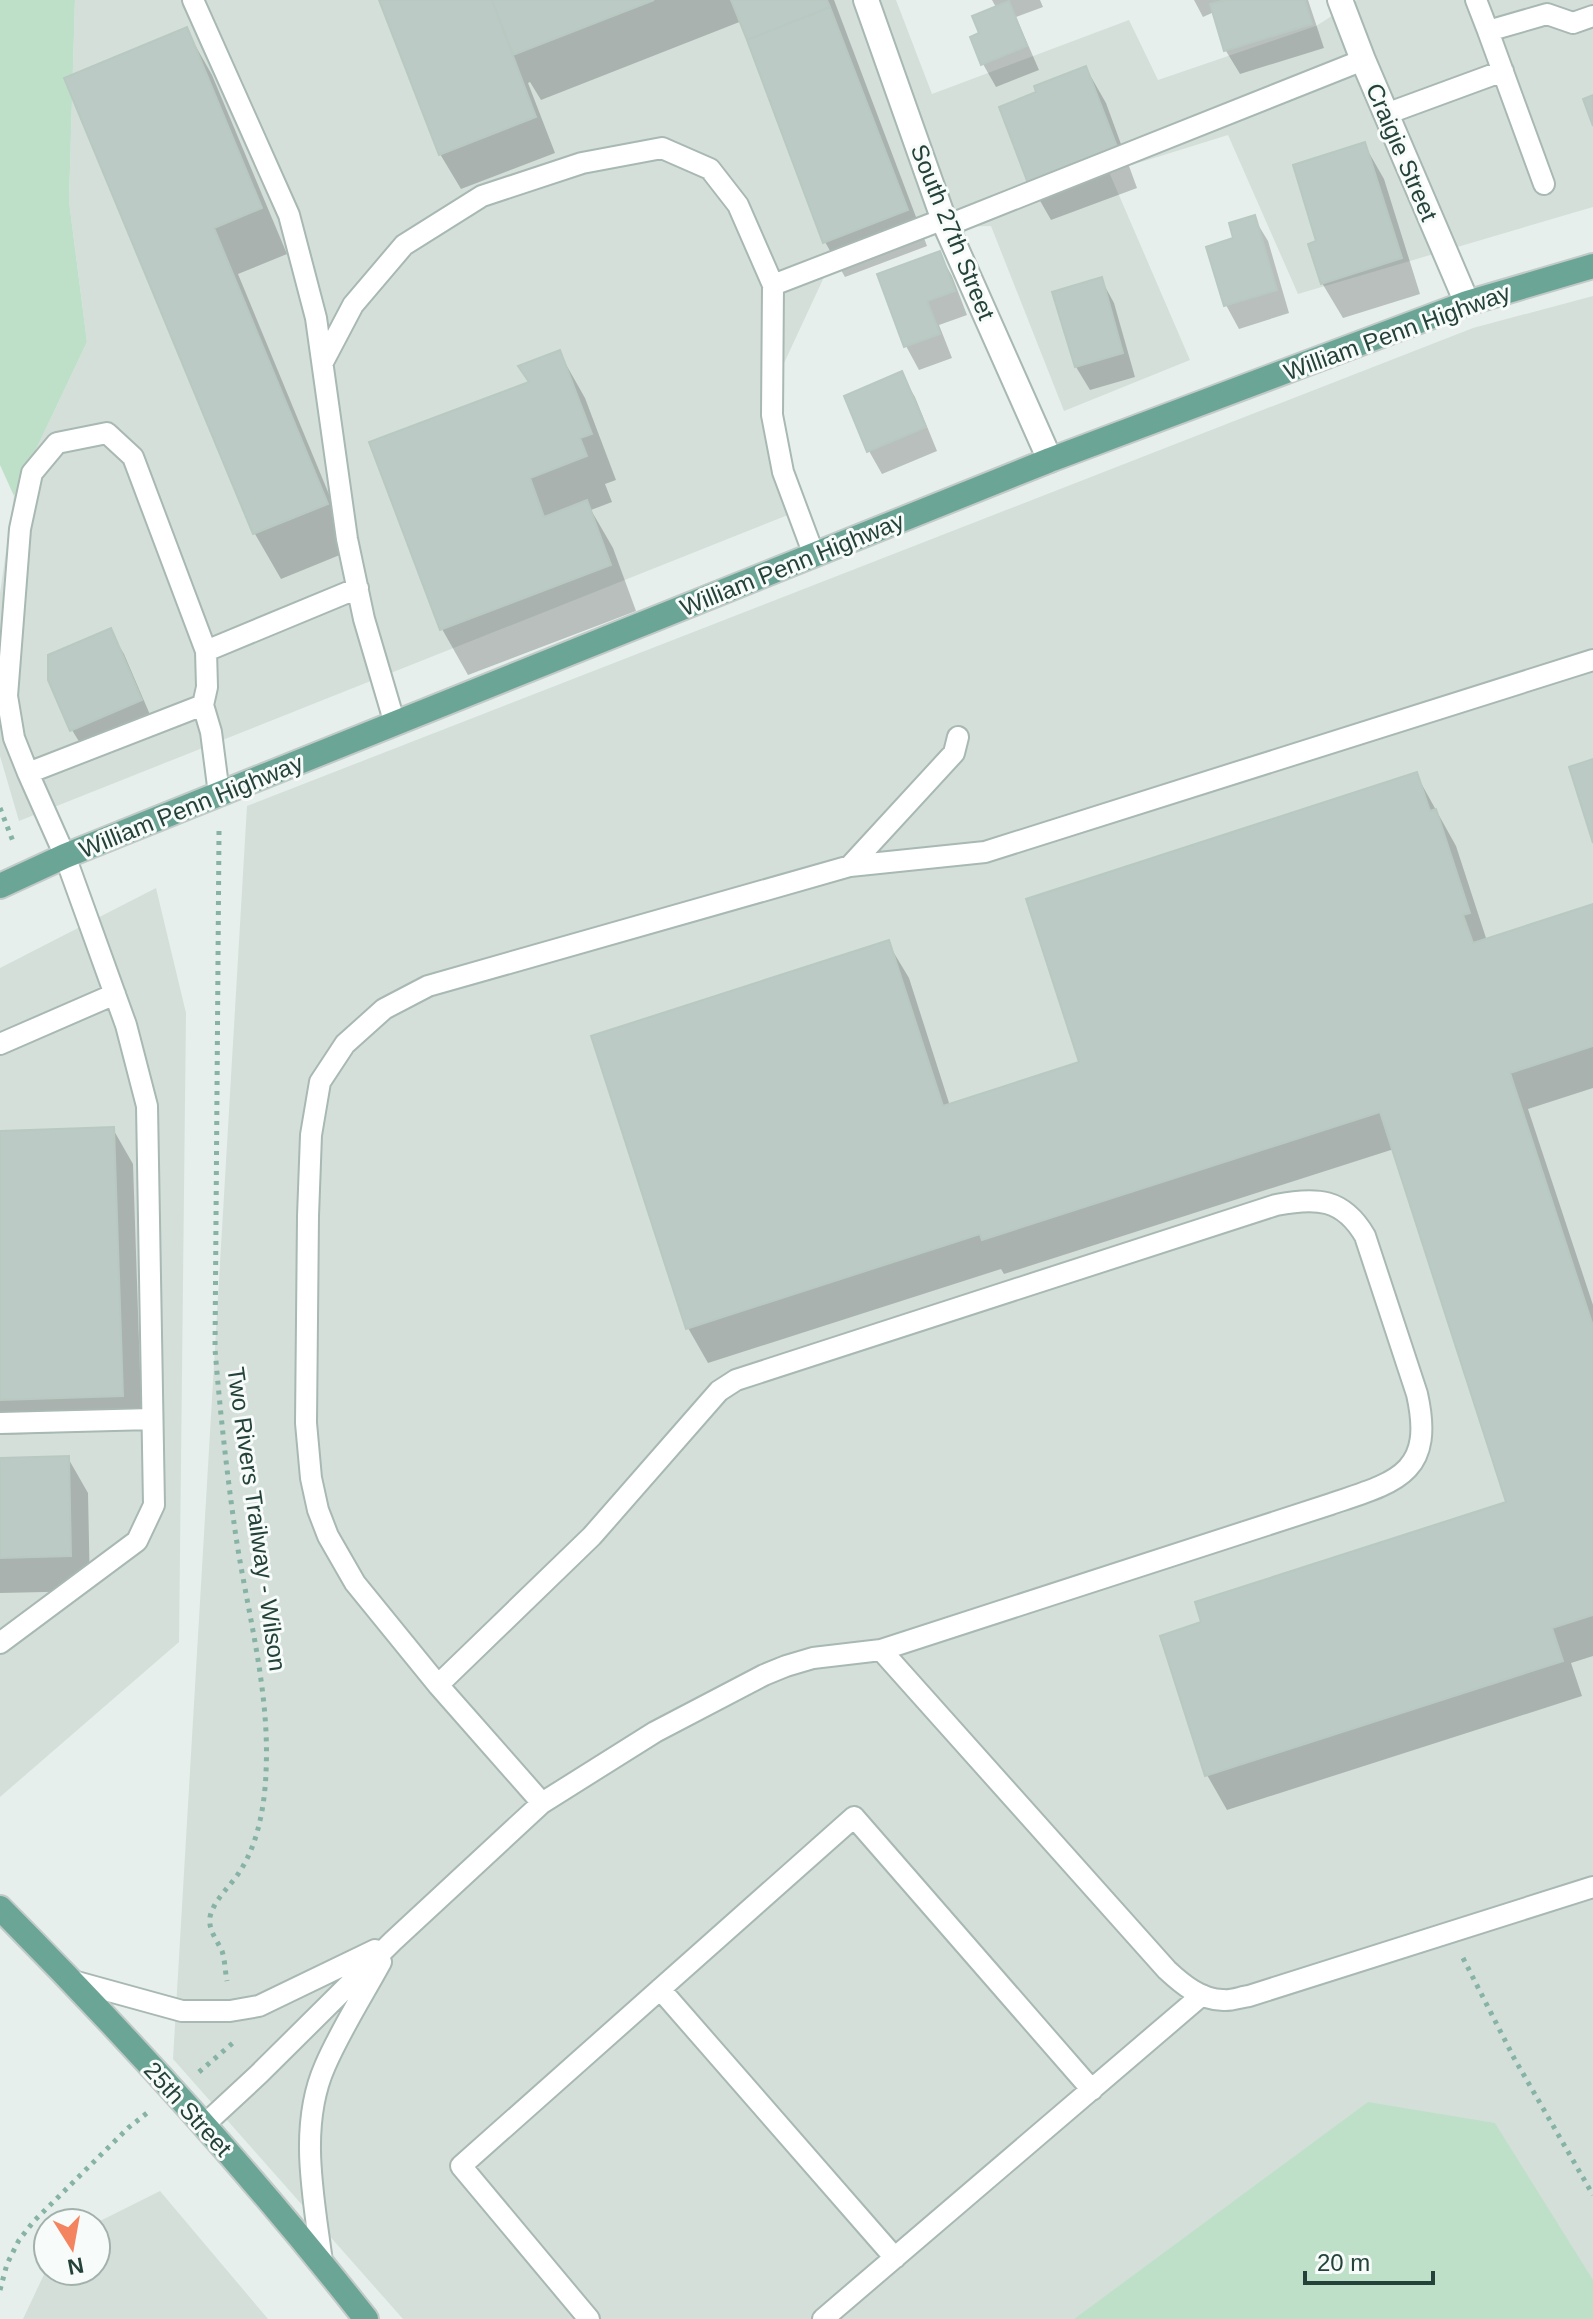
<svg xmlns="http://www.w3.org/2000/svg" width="1593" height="2319" viewBox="0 0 1593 2319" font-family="Arial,sans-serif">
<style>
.built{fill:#d4dfda}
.green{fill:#bfe0c8}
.shadow{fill:#0003}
.building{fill:#bbcac4;stroke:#b8c9c2;stroke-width:2}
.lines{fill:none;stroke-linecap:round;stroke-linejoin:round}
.service-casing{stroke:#a8b8b2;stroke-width:24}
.minor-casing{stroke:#a8b8b2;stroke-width:28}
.primary-casing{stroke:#c2cac8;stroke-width:28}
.path{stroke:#86b3a5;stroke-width:5;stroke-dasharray:4 6;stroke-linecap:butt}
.service{stroke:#fff;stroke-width:20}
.minor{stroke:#fff;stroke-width:24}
.primary{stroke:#6aa596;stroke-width:24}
.labels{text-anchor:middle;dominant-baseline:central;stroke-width:6;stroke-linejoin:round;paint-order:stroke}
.street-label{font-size:24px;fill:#24423a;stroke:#f7fbf9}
</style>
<rect width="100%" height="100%" fill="#e6efeb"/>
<path class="built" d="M75 0H896L932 94 1129 20 1158 80 1316 26 1357 0H1593V207L1298 294 1228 135 1109 172 1190 360 1064 411 991 226 913 228 831 262 772 389 798 511 19 821 0 756V593L14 496 87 342 69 201Z
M1593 296V2319H403L173 2059 247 806 1473 328Z
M156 888 186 1013 179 1642 0 1797V968Z
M160 2191 268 2319H23L48 2266V2271H96V2223Z"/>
<path class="green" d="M0 0H75L69 201 87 342 14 496 0 465Z
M1368 2102 1495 2123 1593 2280V2319H1074Z"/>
<path class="shadow" d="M381 0H834L927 246 845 277 825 242 742 21 541 100 530 82 528 83 555 153 461 189 440 154Z
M992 0H1040L1043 7 1016 17 1039 70 996 87 983 64 982 34 997 9Z
M1194 0H1308L1324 48 1240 74 1226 51 1214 12 1203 17Z
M186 29 212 75 287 254 238 274 352 550 281 579 255 534 67 79Z
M1086 68 1106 103 1137 188 1051 220 1031 185 1039 94Z
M1364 144 1384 179 1420 294 1343 318 1322 283 1319 242Z
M1254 218 1268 241 1289 313 1239 329 1226 305 1236 240Z
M939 253 952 276 967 315 939 325 952 358 919 370 906 346Z
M1101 279 1114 303 1135 377 1090 390 1076 367 1055 293Z
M559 352 585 398 616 480 605 484 612 502 591 510 613 548 636 611 468 675 442 629 372 444 530 384Z
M901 374 915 397 937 451 882 474 869 451Z
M110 631 124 654 154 724 86 753 72 730 50 679Z
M1416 774 1456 846 1487 941 1593 906V1088L1528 1109 1593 1305V1656L1571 1663 1582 1696 1227 1810 1207 1775 1163 1638 1509 1503 1394 1149 1004 1274 1001 1269 708 1363 688 1328 888 943 909 978 950 1106 1082 1064Z
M113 1129 133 1164 142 1430 0 1435V1133Z
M68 1458 88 1493 90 1591 0 1593V1460Z"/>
<path class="building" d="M379 0H492L536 117 439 155Z
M492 0H654L513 55Z
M731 0H827L830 7 747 40Z
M1225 0H1305L1312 24 1224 51 1210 4Z
M1009 1 1027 46 981 65 970 37 979 33 972 16Z
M830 7 908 210 823 243 747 40Z
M187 27 262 208 214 228 328 504 253 534 64 78Z
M1086 66 1119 152 1029 186 999 107 1036 92 1034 86Z
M1593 95V126L1583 99Z
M1365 142 1402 258 1321 284 1308 244 1316 241 1293 165Z
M1255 215 1277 290 1224 306 1206 247 1233 238 1229 223Z
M940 251 955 291 927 301 940 334 904 347 877 274Z
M1102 277 1123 353 1075 367 1052 292Z
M560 350 592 434 580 438 587 456 530 478 544 517 587 500 611 565 440 630 369 442 529 382 518 366Z
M902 371 926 427 867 452 844 396Z
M111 628 142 700 70 731 48 680V655Z
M1593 759V843L1569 767Z
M1417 772 1430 811 1436 809 1470 913 1463 915 1473 943 1593 904V1046L1510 1073 1593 1326V1615L1552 1628 1563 1661 1205 1776 1160 1636 1201 1622 1195 1602 1506 1502 1380 1112 982 1240 980 1234 686 1329 591 1036 889 940 943 1106 1079 1062 1026 899Z
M114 1127 123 1396 0 1400V1131Z
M69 1456 71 1556 0 1558V1458Z"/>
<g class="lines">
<defs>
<path id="service" d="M193 0 289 215 316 318 347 539 364 619 395 724
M1476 0 1488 31
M1386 114 1503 71
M1544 184 1488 31 1547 14 1573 23 1593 16
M946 226 1363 60
M773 285 772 415 783 472 814 555
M323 362 353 305 404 245 482 196 582 163 662 148 710 169 738 205 773 285 944 219
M206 651 358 588
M28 773 14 738 7 696 20 529 32 473 57 443 107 433 133 457 206 651 207 687 203 705
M850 866 954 753 958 737
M0 1044 115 994
M0 1423 152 1419
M0 1643 137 1541 154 1505 147 1106 126 1025 65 856 28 773 203 705 211 732 219 794
M881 1650 1167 1970C1182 1984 1201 2000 1223 2000 1231 2001 1241 1997 1249 1996L1593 1887
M542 1803 438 1685 355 1583 328 1536 318 1510 311 1478 306 1423 308 1216 311 1135 320 1082 345 1044 384 1009 428 986 850 866 985 852 1593 660
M73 1981 182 2011H230L259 2006 375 1950
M660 1989 895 2258
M204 2125 259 2074 393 1941 542 1803 655 1732 764 1675 786 1666 813 1658 881 1650 1331 1504C1396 1482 1435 1474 1417 1394L1365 1236C1343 1198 1316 1197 1276 1205L736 1380 719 1391 592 1536 438 1685
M322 2262C314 2199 298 2127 325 2066 340 2031 363 1995 381 1962
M589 2319 461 2166 854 1817 1092 2090
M823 2319 1202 1995"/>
<path id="minor" d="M866 0 946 226 1050 460
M1340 0 1363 60 1467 303"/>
<path id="primary" d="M0 886 65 856 1050 460 1467 303 1593 266
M0 1908C129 2038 253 2175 366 2319"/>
</defs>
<use href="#service" class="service-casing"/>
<use href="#minor" class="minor-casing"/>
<use href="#primary" class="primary-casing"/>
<path class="path" d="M0 808 14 844
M219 831 215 1349C220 1411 227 1475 236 1537 248 1615 270 1692 266 1772 265 1804 258 1844 240 1871 231 1886 214 1899 210 1917 208 1930 217 1940 222 1951 225 1960 225 1971 227 1981
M1463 1958 1514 2058 1593 2195
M199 2072 234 2042
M0 2290 7 2264 19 2240 34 2221 128 2128 147 2113"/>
<use href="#service" class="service"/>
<use href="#minor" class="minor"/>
<use href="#primary" class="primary"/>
</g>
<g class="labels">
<g class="street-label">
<text transform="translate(1402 152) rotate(67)">Craigie Street</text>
<text transform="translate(953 232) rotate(68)">South 27th Street</text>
<text transform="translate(1397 332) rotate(-20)">William Penn Highway</text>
<text transform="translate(792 564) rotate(-22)">William Penn Highway</text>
<text transform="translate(191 806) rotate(-22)">William Penn Highway</text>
<text transform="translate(257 1519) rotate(82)">Two Rivers Trailway - Wilson</text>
<text transform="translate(188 2109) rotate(48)">25th Street</text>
</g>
</g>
<g transform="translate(72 2247) rotate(169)"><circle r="38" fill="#f7fbf9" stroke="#a3b1ad" stroke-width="2"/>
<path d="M0-6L14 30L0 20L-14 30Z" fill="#f4845f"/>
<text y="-12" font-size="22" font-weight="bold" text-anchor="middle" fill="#24423a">N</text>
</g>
<path d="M1305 2271v12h128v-12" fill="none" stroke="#24423a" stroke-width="4"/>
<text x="1317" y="2271" font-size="24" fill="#24423a" stroke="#f7fbf9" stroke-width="6" paint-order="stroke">20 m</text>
</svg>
